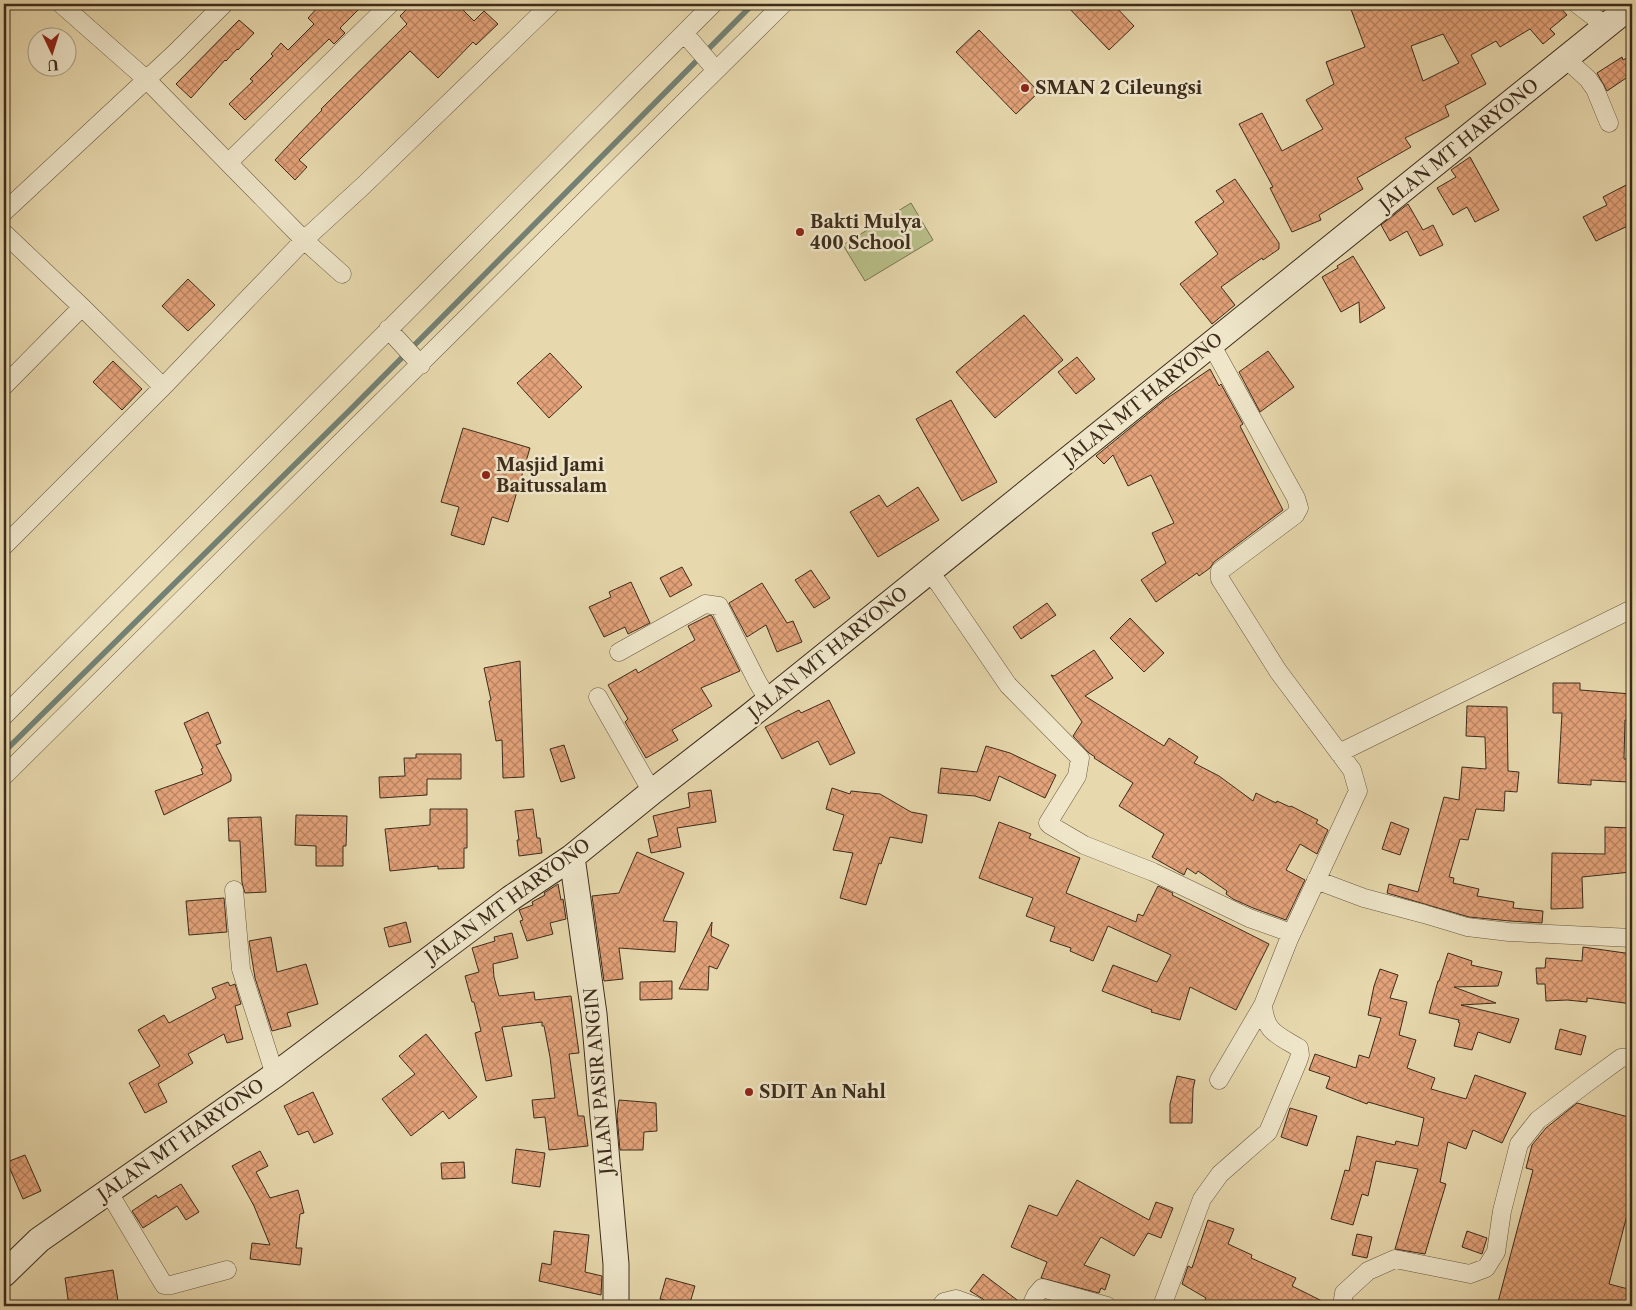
<svg xmlns="http://www.w3.org/2000/svg" width="1636" height="1310" viewBox="0 0 1636 1310" font-family="'Libre Caslon Text',serif">
<style>
.grass{fill:#b8be88;stroke:#7a7552}
.lines{fill:none;stroke-linecap:round;stroke-linejoin:round}
.stream{stroke:#738174;stroke-width:5.5}
.building{fill:url(#building-cross-hatch);stroke:#3d2c1c;fill-rule:evenodd}
.street-casing{stroke:#685740;stroke-width:19}
.secondary-casing{stroke:#3d2c1c;stroke-width:27}
.street{stroke:#efe6ca;stroke-width:18}
.secondary{stroke:#efe6ca;stroke-width:25}
.poi-dot{fill:#8f2418;stroke:#efe6ca;stroke-width:2}
.labels{text-anchor:middle;dominant-baseline:central;stroke-width:5;stroke-linejoin:round;paint-order:stroke}
.poi-label{font-size:18px;font-weight:bold;fill:#3d2c1c;stroke:#efe6ca;text-anchor:start}
.street-label{font-size:18px;fill:#3d2c1c;stroke:#efe6ca}
</style>
<defs>
<pattern id="building-cross-hatch" width="8" height="8" patternUnits="userSpaceOnUse" patternTransform="scale(1.25)"><rect width="8" height="8" fill="#e3a279"/><path d="M0 0l8 8M0 8l8-8" fill="none" stroke="#b98462"/></pattern>
</defs>
<rect width="100%" height="100%" fill="#e7d8ad"/>
<filter id="stains"><feTurbulence type="fractalNoise" baseFrequency=".004" numOctaves="4"/><feColorMatrix values="0 0 0 0 .2 0 0 0 0 .09 0 0 0 0 .02 0 0 0 .5 -.17"/></filter>
<radialGradient id="worn" r=".72"><stop offset=".6" stop-color="#630" stop-opacity="0"/><stop offset="1" stop-color="#630" stop-opacity=".3"/></radialGradient>
<path class="grass" d="M911 203 933 240 865 281 843 245Z"/>
<g class="lines">
<path class="stream" d="M4 752 351 409 753 4"/>
</g>
<path class="building" d="M321 4H364L340 28 345 33 334 44 329 39 245 120 229 104 253 81 250 79 273 56 271 54 281 43 288 50 314 24 308 18Z
M412 4H457L474 21 484 11 498 24 476 45 473 42 438 78 410 51 299 160 307 167 295 180 275 160 298 135 322 110 321 109 407 24 400 16Z
M1065 4H1113L1134 26 1109 50Z
M1349 4H1373L1375 8 1390 4H1557L1567 15 1550 29 1555 34 1543 44 1530 29 1500 47 1496 41 1471 55 1486 84 1445 106 1449 116 1405 138 1411 147 1357 178 1363 189 1319 215 1321 220 1292 232 1270 188 1273 187 1239 124 1262 113 1282 151 1323 129 1306 100 1334 84 1326 62 1365 47ZM1443 34 1459 63 1423 81 1411 46Z
M239 20 254 33 238 50 237 49 226 61 225 60 191 98 176 84Z
M979 30 1039 92 1016 114 956 52Z
M1632 55V74L1607 91 1597 73 1622 57 1623 60Z
M1470 157 1499 210 1475 222 1467 207 1453 215 1437 188 1456 177 1451 170Z
M1235 179 1279 243V249L1263 260 1262 258 1221 287 1235 305 1212 324 1180 284 1218 254 1195 222 1224 202 1216 191Z
M1632 182V224L1596 241 1583 217 1607 205 1603 197Z
M1408 204 1423 230 1433 225 1443 245 1420 256 1407 231 1390 241 1381 225Z
M1353 256 1385 308 1360 323 1359 302 1341 312 1322 277 1338 268 1337 266Z
M188 279 215 305 188 331 162 306Z
M1024 315 1063 360 995 418 956 372Z
M1268 351 1294 387 1260 412 1239 372Z
M550 353 582 387 549 418 517 383Z
M1077 357 1095 379 1076 394 1058 372Z
M113 361 142 389 122 410 93 382Z
M1210 369 1219 386 1221 384 1243 424 1240 426 1283 510 1214 562 1210 568 1199 576 1197 573 1156 602 1141 580 1166 563 1152 533 1174 523 1151 475 1128 486 1113 455 1104 464 1096 456 1166 399Z
M951 400 997 482 962 501 916 419Z
M463 428 530 448 508 522 492 517 484 545 451 535 459 507 441 502Z
M918 487 939 520 878 557 850 512 879 495 887 507Z
M682 567 692 585 670 597 660 578Z
M811 570 830 598 814 608 795 580Z
M631 582 650 623 628 634 625 627 604 637 589 607 611 597 609 592Z
M762 583 787 623 793 621 802 642 777 652 766 625 747 637 729 603Z
M1047 603 1056 615 1021 639 1013 627Z
M710 615 712 616 740 671 701 688 712 706 672 730 678 740 646 758 625 722 628 719 608 685 636 669 638 673 695 640 688 626Z
M1130 618 1164 653 1144 672 1110 638Z
M1094 650 1113 678 1085 696 1164 746 1169 738 1198 757 1194 763 1219 776 1253 801 1256 793 1276 803 1277 801 1290 807 1291 806 1318 820 1316 823 1328 830 1317 854 1300 844 1286 870 1305 880 1286 920 1253 908 1233 899 1226 894 1227 891 1198 871 1196 874 1187 868 1184 875 1152 857 1164 834 1119 806 1133 783 1094 758 1095 757 1089 753 1073 736 1082 722 1051 675 1054 676Z
M520 661 524 777 503 778 502 740 496 741 489 701 491 700 484 668Z
M1553 683H1580V690L1632 694V721L1625 720 1624 759H1630L1628 782 1591 780V785L1558 783 1562 713H1553Z
M829 700 855 753 830 765 818 741 782 759 765 727 799 710 801 713Z
M1467 706 1507 707 1508 771 1519 772 1517 792 1505 791 1504 811 1476 809 1468 840 1460 839 1449 877 1454 878 1453 883 1479 889 1477 896 1514 902 1513 908 1543 911 1542 923 1510 921 1469 917 1387 893 1389 884 1418 892 1444 797 1459 800 1462 767 1486 769 1485 737 1466 736Z
M208 712 221 743 216 745 231 775V781L164 815 155 791 203 774 201 769 203 768 184 723Z
M564 745 575 778 561 782 550 749Z
M986 746 1010 753 1056 775 1045 798 999 776 990 801 975 796 938 793 941 768 977 772Z
M416 754H461V779H427V795L380 798 379 777 405 776 404 758H416Z
M832 788 850 794 851 791 880 794 911 812 927 815 922 843 890 837 881 864 879 863 866 905 840 898 853 853 833 850 844 815 826 809Z
M711 790 716 822 677 828 681 847 651 853 648 839 658 836 653 816 690 807 688 793Z
M430 809H467V848H464V868L438 869V866L390 871 385 829 430 825Z
M533 809 537 838H540L542 853 519 856 517 840H519L515 811Z
M296 815 347 816 346 846H343V866H316V846L295 845Z
M261 817 266 892 245 893 242 883 240 841H229L228 818Z
M999 822 1031 834 1029 838 1080 858 1066 893 1136 922 1138 914 1143 916 1158 886 1173 893 1172 895 1269 944 1236 1010 1190 987 1180 1020 1151 1012 1152 1010 1102 991 1113 965 1157 982 1171 955 1108 926 1093 961 1070 951 1071 948 1050 941 1055 927 1026 916 1033 898 979 878Z
M1391 822 1409 829 1400 855 1382 849Z
M1605 827 1631 828 1630 848H1628L1631 872 1582 877 1583 908 1551 909 1552 853 1605 854Z
M637 852 684 873 663 921 677 922 675 952 619 948 623 979 604 981 592 896 619 893Z
M558 884 561 900 563 899 566 919 550 923 553 934 527 941 520 921 523 920 519 910 533 905 532 902 545 895 544 893Z
M224 898 227 932 189 935 186 901Z
M406 922 411 942 389 947 384 928Z
M712 922 711 936 729 945 717 969 709 966 708 990 679 989Z
M512 933 518 958 493 964 494 977 499 996 534 992 535 1000 571 996 579 1053 569 1054 578 1116H584L588 1146 549 1150 545 1117 534 1118 532 1100 555 1098 550 1057 544 1026H542V1022L502 1027 512 1076 486 1081 475 1033 481 1031 474 1002H472L465 976 479 972 472 948 495 941 494 937Z
M271 937 277 972 306 964 318 1004 287 1013 291 1026 272 1031 255 978 249 941Z
M1583 947 1632 954V1004L1587 998V1002L1567 1000 1546 1001 1545 984H1537L1536 968H1545L1546 958 1582 961Z
M1448 953 1472 961 1471 965 1502 972 1498 986 1454 987 1496 1003 1461 1005 1519 1019 1510 1043 1478 1032 1472 1050 1454 1046 1460 1023 1458 1022 1459 1020 1429 1013 1438 981H1439Z
M1380 969 1398 975 1390 998 1407 1002 1399 1035 1416 1040 1407 1068 1435 1078 1431 1089 1466 1099 1475 1075 1526 1093 1502 1143 1473 1130 1466 1149 1448 1142 1440 1182 1446 1184 1425 1254 1395 1249 1418 1169 1376 1161 1368 1196 1362 1194 1353 1225 1331 1219 1345 1170 1349 1171 1357 1136 1395 1145 1396 1141 1418 1146 1424 1118 1368 1102 1367 1104 1326 1088 1330 1077 1309 1070 1315 1054 1356 1068 1359 1055 1369 1058 1381 1018 1368 1015 1374 986Z
M672 981V999L640 1000V982Z
M228 982 230 986 235 984 241 1004 235 1006 243 1039 227 1043 224 1034 188 1054 193 1063 158 1084 167 1102 145 1113 129 1083 160 1066 138 1030 164 1015 169 1023 190 1012 216 998 212 988Z
M1560 1029 1586 1036 1581 1055 1555 1049Z
M426 1034 477 1097 449 1119 443 1111 411 1136 382 1099 415 1074 399 1056Z
M1177 1076 1195 1080 1193 1089 1192 1123H1170V1104Z
M313 1092 333 1134 314 1143 308 1131 298 1135 284 1106Z
M619 1100 656 1103 657 1131 644 1132 643 1150H620L617 1115Z
M1577 1103 1632 1118V1196L1609 1284 1632 1290V1306H1497L1533 1170 1526 1168 1532 1145 1546 1128Z
M1290 1108 1317 1116 1307 1146 1281 1137Z
M516 1149 545 1153 540 1187 512 1183Z
M260 1151 268 1166 256 1172 270 1198 298 1190 304 1213 300 1214 296 1248H302L300 1265 250 1259 252 1243 270 1245 254 1206 232 1166Z
M25 1155 41 1191 23 1199 7 1162Z
M464 1162 465 1178 442 1179 441 1163Z
M1077 1180 1149 1220 1156 1202 1173 1208 1161 1238 1148 1233 1134 1256 1101 1237 1084 1265 1110 1275 1105 1290 1101 1288 1099 1293 1041 1278 1047 1262 1011 1247 1029 1205 1057 1216Z
M181 1184 199 1212 186 1220 177 1206 143 1228 132 1211 156 1195 158 1198Z
M1208 1220 1234 1229 1228 1244 1252 1255 1251 1258 1296 1278 1292 1286 1332 1306H1202L1206 1298 1182 1284 1188 1266 1192 1268Z
M554 1231 589 1235 585 1272 602 1276 601 1295 539 1281 542 1263 551 1265Z
M1467 1231 1487 1238 1482 1254 1462 1247Z
M1357 1234 1372 1237 1367 1258 1352 1255Z
M113 1270 118 1301 84 1306H69L65 1278Z
M983 1274 1021 1303 1020 1306H990L983 1299 970 1291Z
M666 1278 695 1286 689 1306 660 1299Z"/>
<g class="lines">
<defs>
<path id="street" d="M61 4 146 79 304 240 342 274
M1577 4 1606 26
M684 33 716 70
M1566 59 1588 79 1595 89 1609 123
M229 162 390 4
M4 212 175 53 224 4
M4 233 82 307 163 387
M388 329 421 365
M1211 344 1296 498 1299 508 1295 515 1220 571V579L1278 671 1352 770 1358 791 1289 939 1263 1005 1219 1080
M4 386 82 307
M4 546 163 387 304 240 364 185 551 4
M928 571 939 584 1008 685 1080 758 1077 776 1048 823 1050 825 1084 845 1153 872 1249 918 1291 933
M619 652 705 604 719 606 757 681 768 700
M598 697 652 792
M4 716 713 4
M1339 753 1632 609
M4 776 783 4
M1316 880 1364 898 1424 914 1467 927 1509 932 1632 938
M234 890 241 969 275 1075
M108 1191 164 1285H171L227 1270
M941 1306 944 1302 956 1299 975 1306
M1031 1306 1036 1295 1042 1288 1107 1306
M1162 1306 1202 1199 1220 1174 1268 1132 1298 1061 1300 1055 1299 1048C1278 1035 1265 1033 1263 1005
M1342 1306 1344 1293 1368 1271 1395 1259 1470 1274 1486 1268 1496 1252 1502 1211 1519 1144 1538 1120 1584 1085 1621 1058 1632 1057"/>
<path id="secondary" d="M572 857 594 1014 616 1264V1306
M4 1274 39 1240 275 1075 511 898 572 857 652 792 746 719 1632 5"/>
</defs>
<use href="#street" class="street-casing"/>
<use href="#secondary" class="secondary-casing"/>
<use href="#street" class="street"/>
<use href="#secondary" class="secondary"/>
</g>
<g class="poi-dot">
<circle cx="1025" cy="88" r="5"/>
<circle cx="800" cy="232" r="5"/>
<circle cx="486" cy="475" r="5"/>
<circle cx="749" cy="1092" r="5"/>
</g>
<g class="labels">
<g class="poi-label">
<text x="1035" y="88">SMAN 2 Cileungsi</text>
<text x="810" y="222">Bakti Mulya<tspan x="810" dy="21">400 School</tspan></text>
<text x="496" y="465">Masjid Jami<tspan x="496" dy="21">Baitussalam</tspan></text>
<text x="759" y="1092">SDIT An Nahl</text>
</g>
<g class="street-label">
<text transform="translate(1459 145) rotate(-39)">JALAN MT HARYONO</text>
<text transform="translate(1143 399) rotate(-39)">JALAN MT HARYONO</text>
<text transform="translate(828 653) rotate(-39)">JALAN MT HARYONO</text>
<text transform="translate(508 901) rotate(-36)">JALAN MT HARYONO</text>
<text transform="translate(599 1081) rotate(-95)">JALAN PASIR ANGIN</text>
<text transform="translate(181 1140) rotate(-35)">JALAN MT HARYONO</text>
</g>
</g>
<rect width="1636" height="1310" fill="none" stroke="#e7d8ad" stroke-width="20"/>
<rect x="5" y="5" width="1626" height="1300" fill="none" stroke="#3d2c1c" stroke-width="2.5"/>
<rect x="10" y="10" width="1616" height="1290" fill="none" stroke="#3d2c1c"/>
<g transform="translate(52 52) rotate(176)"><circle r="24" fill="#efe6ca" stroke="#a89c84"/>
<path d="M0-4L9 19L0 12L-9 19Z" fill="#8f2418"/>
<text y="-8" font-size="14" font-weight="bold" text-anchor="middle" fill="#3d2c1c">U</text>
</g>
<rect width="100%" height="100%" filter="url(#stains)"/>
<rect width="100%" height="100%" fill="url(#worn)"/>
</svg>
